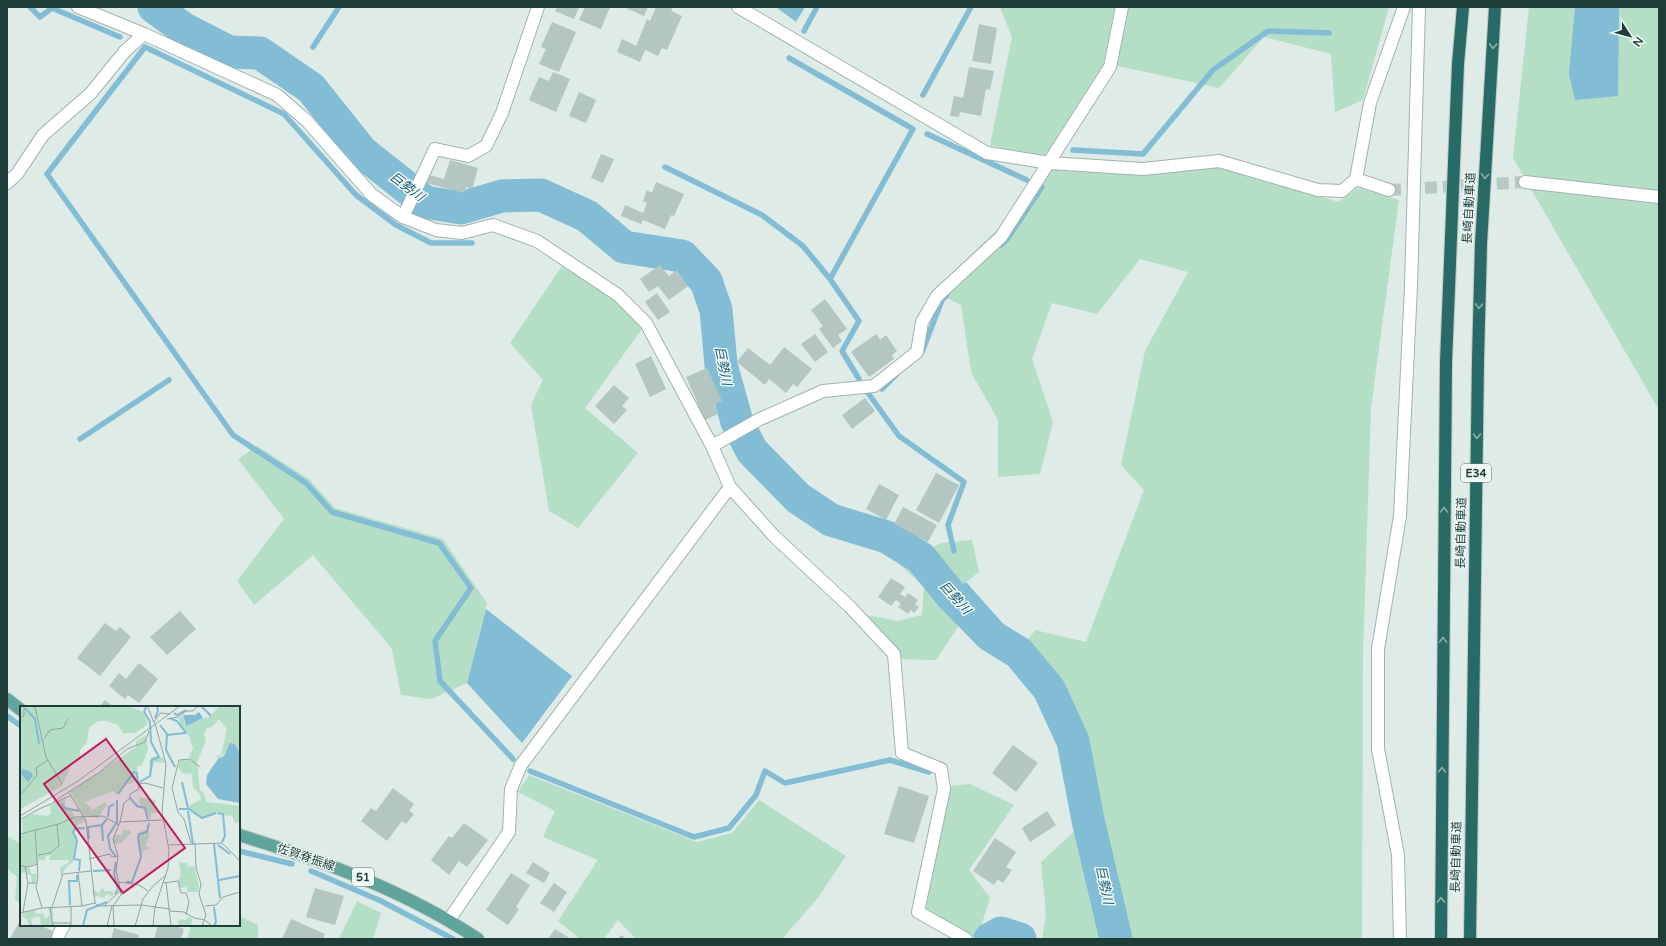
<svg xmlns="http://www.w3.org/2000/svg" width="1666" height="946" viewBox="0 0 1666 946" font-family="'Varela Round','Noto Sans JP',sans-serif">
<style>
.green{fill:#b5dec6}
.water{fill:#82bcd5}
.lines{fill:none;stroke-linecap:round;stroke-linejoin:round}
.stream{stroke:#82bcd5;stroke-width:5.5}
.river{stroke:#82bcd5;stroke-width:33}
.building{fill:#b3c6c1}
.minor-tunnel{stroke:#b8c8c4;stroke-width:12;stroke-dasharray:12 6;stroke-linecap:butt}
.minor-casing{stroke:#a1b3af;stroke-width:14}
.major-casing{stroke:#c0c8c7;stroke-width:14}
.highway-casing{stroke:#c0c8c7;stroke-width:14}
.minor{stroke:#fff;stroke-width:12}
.major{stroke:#60a49c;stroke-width:12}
.highway{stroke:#286a66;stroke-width:12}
.oneway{stroke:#8cb1ad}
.labels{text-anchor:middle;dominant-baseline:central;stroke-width:3;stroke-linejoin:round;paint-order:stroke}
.shield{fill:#eff8f4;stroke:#5d7470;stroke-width:1}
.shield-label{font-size:11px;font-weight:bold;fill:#1e3c38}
.street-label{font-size:12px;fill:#1e3c38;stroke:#eff8f4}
.water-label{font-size:13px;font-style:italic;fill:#155c7b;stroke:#eff8f4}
.inset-river{fill:none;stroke:#82bcd5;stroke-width:2}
.inset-road{fill:none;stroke:#91a5a1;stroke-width:1}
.view{fill:#c2185b;fill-opacity:0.15;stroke:#c2185b;stroke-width:2}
.inset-edge{fill:none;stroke:#1e3c38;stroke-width:2}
</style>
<rect width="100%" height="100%" fill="#deebe7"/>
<path class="green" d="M1000 7H1389L1363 100 1335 112 1331 54 1264 37 1219 88 1104 63 1043 159 990 145 1012 37Z
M1529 7H1659V410L1513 158Z
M1221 166 1255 179 1339 202 1358 188 1399 200 1371 408 1363 654 1362 939H1042L1046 914 1041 862 1082 824 1067 745 1052 714 1049 689 1038 666 1023 647 1035 630 1086 642 1144 490 1121 465 1145 351 1188 272 1140 259 1097 314 1052 303 1032 359 1053 422 1040 474 998 477V420L971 372 961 305 933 291 999 228 1030 186 1051 169 1145 175Z
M562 266 614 300 642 329 585 408 638 453 578 528 549 511 531 405 543 380 510 343Z
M257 446 309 479 335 508 443 539 487 603 467 683 431 699 401 695 392 649 313 555 254 605 237 581 284 519 238 459Z
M972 540 979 572 945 598 960 624 936 660 891 659 847 611 898 621 922 615 924 587 900 565 941 543Z
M529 775 697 842 732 833 759 800 846 856 817 899 782 939H636L618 920 604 939H580L558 921 598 860 543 837 555 811 518 792Z
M970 784 1014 805 969 870 990 898 977 939 921 907 951 786Z
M7 836 21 844V904L15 900 17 877 7 869Z
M357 901 381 913 373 939H339Z
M239 916 258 925V939H187L191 925H239Z"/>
<path class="water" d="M776 7H805L796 22Z
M1575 7H1619L1618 96 1575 100 1569 74Z
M966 582 1015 637 1038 666 1049 689 1027 674 960 624 944 598Z
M486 609 572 676 522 743 467 683Z"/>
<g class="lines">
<path class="stream" d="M30 7 40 17 52 8 120 37
M804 31 817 7
M313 47 339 7
M789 58 913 129 830 279 859 321 842 351 859 379
M923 95 971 7
M927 134 1027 180
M1073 150 1143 154 1213 70 1268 31 1329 33
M665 167 762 215 803 246 830 279
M472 243H431L396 225 356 195 284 114 145 47 47 174 233 435 306 483 332 512 439 543 471 588 435 641 440 681 513 759
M1001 245 1008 238 1042 187
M922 352 942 300 946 296
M882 389 896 375
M868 393 899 436 964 482 948 525 954 551
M80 439 169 380
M7 716 21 726
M530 771 694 837 729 828 756 795 765 771 785 783 890 760 929 772
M239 851 292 864
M311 871 381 901 453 939"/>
<path class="river" d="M154 7 184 29 229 52 260 53 311 88 362 152 425 202 461 208 502 196 541 195 587 216 624 247 682 256 706 281 716 310 721 365 737 422 752 451 798 498 831 520 887 537 921 558 950 594 990 635 1019 653 1049 689 1073 741 1088 820 1116 939
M990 939 1001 933 1020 939"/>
</g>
<path class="building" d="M557 7H579L574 19 555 11Z
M585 7H610L601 29 579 20Z
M626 7H648L644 16 626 8Z
M656 7H673L671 11 682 16 667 50 662 48 658 56 645 50 640 62 617 52 622 39 636 46 647 19 650 21Z
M552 22 576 32 559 72 539 64 546 49 541 47Z
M979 24 997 28 991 64 972 61Z
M969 67 994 71 990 90 986 89 981 116 960 112 959 117 950 116 954 96 963 98Z
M553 72 570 79 556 112 529 100 539 77 549 81Z
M579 92 596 100 586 123 569 116Z
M601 154 614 159 603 183 591 178Z
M450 160 478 168 472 189 466 187 464 193 427 183 429 175 444 179Z
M656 182 684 194 674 216 671 215 665 229 643 220 641 224 621 216 625 205 643 213 647 203 643 201 647 190 652 193Z
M660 265 669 276 677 270 688 286 669 300 658 286 649 292 640 279Z
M657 293 670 312 658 320 645 302Z
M825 299 847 329 838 335 842 341 833 348 819 329 823 326 811 310Z
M815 334 828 352 815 362 801 344Z
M876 334 880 340 886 335 897 351 892 355 894 359 869 377 851 352Z
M784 347 812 369 797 387 793 384 786 393 769 379 765 385 737 362 748 348 770 365Z
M651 356 666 389 650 397 635 364Z
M707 368 722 401 714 405 718 414 705 420 686 377Z
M614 385 629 398 622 406 627 410 614 424 595 406Z
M865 398 875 411 852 429 842 415Z
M936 473 959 485 939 523 916 510Z
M879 484 899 495 886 520 866 509Z
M903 507 937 525 928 542 894 524Z
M891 578 905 587 900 594 905 597 908 593 918 600 915 604 919 607 914 613 911 610 908 614 898 607 901 604 896 600 891 606 878 597Z
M180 611 196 629 167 655 150 637Z
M105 623 116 631 120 627 131 637 100 676 77 658Z
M139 663 158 679 139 703 128 695 125 699 109 686 119 673 126 679Z
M105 700 114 707H99Z
M1013 745 1038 763 1016 792 992 773Z
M899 786 929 796 914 843 884 834Z
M393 788 414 804 409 811 414 814 406 824 402 821 387 841 361 821 371 808 376 811Z
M1047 811 1056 825 1030 842 1022 828Z
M464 823 488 840 467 867 459 861 449 875 431 860 449 836 452 838Z
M995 838 1016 852 1006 867 1012 870 1003 883 998 879 994 885 973 871Z
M533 862 550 873 544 883 526 873Z
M511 873 530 885 516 907 519 909 508 925 486 910Z
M554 883 567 892 554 912 540 903Z
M315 888 344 896 335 925 306 917Z
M21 918V925H40L54 932 50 939H10Z
M291 919 325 934 323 939H282Z
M158 925H171L184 929 181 939H154Z
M114 928 139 935 138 939H111Z
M555 929 571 939H548Z
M621 935 627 939H618Z"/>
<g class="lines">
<path class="minor-tunnel" d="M1389 190 1525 182"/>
<defs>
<path id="minor" d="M78 7 144 34 277 95 307 121 372 195 403 217 436 230 462 233 493 225 537 241 618 295 646 323 712 446 730 487 774 536 850 607 894 654 902 753 941 769 944 789 918 912 966 939
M738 7 987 153 1050 163 1143 169 1219 161 1318 190 1342 191 1356 179 1370 103 1404 7
M1356 179 1389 190
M1525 182 1659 197
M7 183 17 174 43 135 91 93 125 51 144 34
M403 217 435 149 468 156 486 146 502 113 538 7
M712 446 760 419 823 391 874 386 917 352 922 322 937 296 1001 237 1110 67 1122 7
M449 920 509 832 511 789 521 765 730 487
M58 939 59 934 64 925
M1400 939 1398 855 1378 749V649L1400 516 1411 286 1419 7"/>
<path id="major" d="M7 699 21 710
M239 835C323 861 404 890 478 939"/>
<path id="highway" d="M1441 939 1446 362 1458 64 1463 7
M1470 939 1478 360 1481 244 1495 7"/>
</defs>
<use href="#minor" class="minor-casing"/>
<use href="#major" class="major-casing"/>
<use href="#highway" class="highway-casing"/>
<use href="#minor" class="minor"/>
<use href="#major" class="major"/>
<use href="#highway" class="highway"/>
</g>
<defs><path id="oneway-chevron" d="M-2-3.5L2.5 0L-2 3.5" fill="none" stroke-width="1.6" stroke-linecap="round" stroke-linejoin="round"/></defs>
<g class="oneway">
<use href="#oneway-chevron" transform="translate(1493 46) rotate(93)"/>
<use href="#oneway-chevron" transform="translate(1485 176) rotate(93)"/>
<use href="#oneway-chevron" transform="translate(1479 306) rotate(92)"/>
<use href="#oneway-chevron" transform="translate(1477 436) rotate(91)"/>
<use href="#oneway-chevron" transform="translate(1444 510) rotate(-90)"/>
<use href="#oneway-chevron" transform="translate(1443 640) rotate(-90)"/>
<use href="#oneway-chevron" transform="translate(1442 770) rotate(-90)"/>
<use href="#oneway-chevron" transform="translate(1441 900) rotate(-90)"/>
</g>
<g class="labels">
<g class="shield">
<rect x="1461" y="464" width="30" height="18" rx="3"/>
<rect x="352" y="868" width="22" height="18" rx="3"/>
</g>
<g class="shield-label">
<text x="1476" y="473">E34</text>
<text x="363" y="877">51</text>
</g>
<g class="street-label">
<text transform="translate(1469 208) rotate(-87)">長崎自動車道</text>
<text transform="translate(1461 533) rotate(-89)">長崎自動車道</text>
<text transform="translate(306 857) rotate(19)">佐賀脊振線</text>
<text transform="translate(1456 857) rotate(-89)">長崎自動車道</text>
</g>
<g class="water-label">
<text transform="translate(407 187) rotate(37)">巨勢川</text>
<text transform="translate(723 366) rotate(79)">巨勢川</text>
<text transform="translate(955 598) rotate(48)">巨勢川</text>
<text transform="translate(1104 885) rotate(78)">巨勢川</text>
</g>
</g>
<g transform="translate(20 706)">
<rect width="220" height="220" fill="#deebe7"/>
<path d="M0 0H109L123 6 128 18 115 27H103L98 19 87 15H78L69 22 67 36 60 44V51L52 57 42 80 0 103ZM199 0H220V48L215 38 198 53 196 50 201 49 207 23 199 13 192 21 187 22 184 28 186 35 177 56 180 84 183 86 187 96 220 100V116L215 117 212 110 195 108 182 113 174 108 168 100 181 94 180 88 173 81 172 68 162 67 158 61 160 54H172L169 50 173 42 168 27 160 22 159 12 163 10 165 19 191 10ZM125 29 128 43 122 59 117 61 118 73 110 78 106 77 97 89 93 85 65 96 73 104 85 96 87 99 78 112 64 110 50 86 116 41V36ZM138 50 143 52 145 57 134 56 131 69 129 55 132 51ZM119 91 136 94 134 102 137 103V107H131V115L125 101 120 99ZM45 93V102L51 103 55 112 64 111 66 115 57 119 53 126 56 134 53 156 46 161 41 171 40 162 49 156 48 154H29L30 149 26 150 25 154H19L18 157 8 160 12 168 18 167 15 177H12L11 169H7L6 166 0 167V128H3L2 114 12 108 27 110 31 108 30 100ZM103 124H110L111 127 101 137 94 138V129H102ZM126 124 130 128 125 140 131 142 124 144 122 150 118 132 120 126ZM159 156 167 157 168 161 174 160 179 179 178 186H167V181L160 182 158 174 161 169ZM82 182 85 185H92L94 188 92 190 86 188 84 192 73 189V184L79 187ZM28 202H32L33 206 32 220H21L20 211H17L11 213 13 220H9L7 213 2 211 3 207 15 204 16 208 23 207 25 213 30 209ZM168 211 172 212 171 220H158L159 213 166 214Z" fill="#b5dec6"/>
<path d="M179 6 183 12 166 20 163 9H175ZM210 37 215 38 220 48V97L198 93 186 78 187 69 198 53 204 50ZM2 63 11 66 13 70 8 76 1 68Z" fill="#82bcd5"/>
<path class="inset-river" d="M181 0 191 10M5 2 15 13 19 38M154 7 157 9 166 4M135 12 138 5 137 0M140 19 147 28 146 44 155 61M147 29 166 27 157 15 151 13M162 76 168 102M98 88 114 66 117 67 118 77 130 70 132 54 139 51 131 36 130 16 124 6 126 1M110 92 117 100 125 102 128 114M42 98 45 102 59 105M159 103H169L182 112 196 107M168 105 173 138M198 107 203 108 205 130 202 136M88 111 89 101 94 98M82 120 83 135M69 133 68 121 82 119 87 113M194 138 200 192M198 139 210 148M96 151 90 142 88 130 97 116V94M59 165 60 154 54 153 57 134 53 126 55 123 65 122M73 165 91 164M199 174 220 170M106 176H112L121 151 118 132 119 128 127 126 129 117M95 188 98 183 94 168 96 156M50 199 49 175H57V169M63 220 67 204 87 196M194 220 196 216 194 201"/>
<path class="inset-road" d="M11 0 15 1 26 51 42 78M127 0 136 21 146 58 142 106 149 144 148 162 135 201 133 220M0 11 4 10V0M147 13 158 11 166 5H173L178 0M134 16 140 7 150 8M24 33 30 24 43 22 48 13M49 87 66 115 75 197 78 200 121 199 150 203M0 90 17 69 16 62 28 54M33 96 80 66 107 43 125 36 129 25M0 110 58 75 160 0M0 114 19 103 50 90M100 116 142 114M15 124 18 171 16 181 22 202M0 128 39 118 55 111 83 110 99 119M171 137 164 113 158 106 152 82 159 54 170 53 180 61M175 137 176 162 181 178 179 188 186 209 182 220M149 139 202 137 220 155M18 149 30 147 39 140 37 119M69 153 90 148 92 151 98 150M0 159 7 161 18 158M5 161 8 177H16M58 166 62 200M99 176 119 179 128 185M146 176 151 220M143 177 158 175 161 187H166L169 196 166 209M84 200 100 185M185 200 196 199 203 191 220 186M30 201 33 220M32 201 43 168 71 165M150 205 164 206 174 212 185 214 192 220M3 206 8 177M0 207 22 202 62 200 75 197M33 217H51M51 220V201M87 220 92 200M94 220 93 200 101 189 96 164 98 150 93 133 100 116 104 97 110 92V88L119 83V78L125 77 143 82M115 220 123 193 133 180 145 170"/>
<path class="view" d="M86 33 165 142 103 187 24 78Z"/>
<rect width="220" height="220" class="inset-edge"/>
</g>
<rect width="1666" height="946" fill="none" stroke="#1e3c38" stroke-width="16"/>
<g transform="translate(1630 36) rotate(126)" stroke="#eff8f4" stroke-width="3" paint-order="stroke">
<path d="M0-3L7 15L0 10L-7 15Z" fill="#1e3c38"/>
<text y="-6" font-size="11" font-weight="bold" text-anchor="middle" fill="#1e3c38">N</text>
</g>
</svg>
